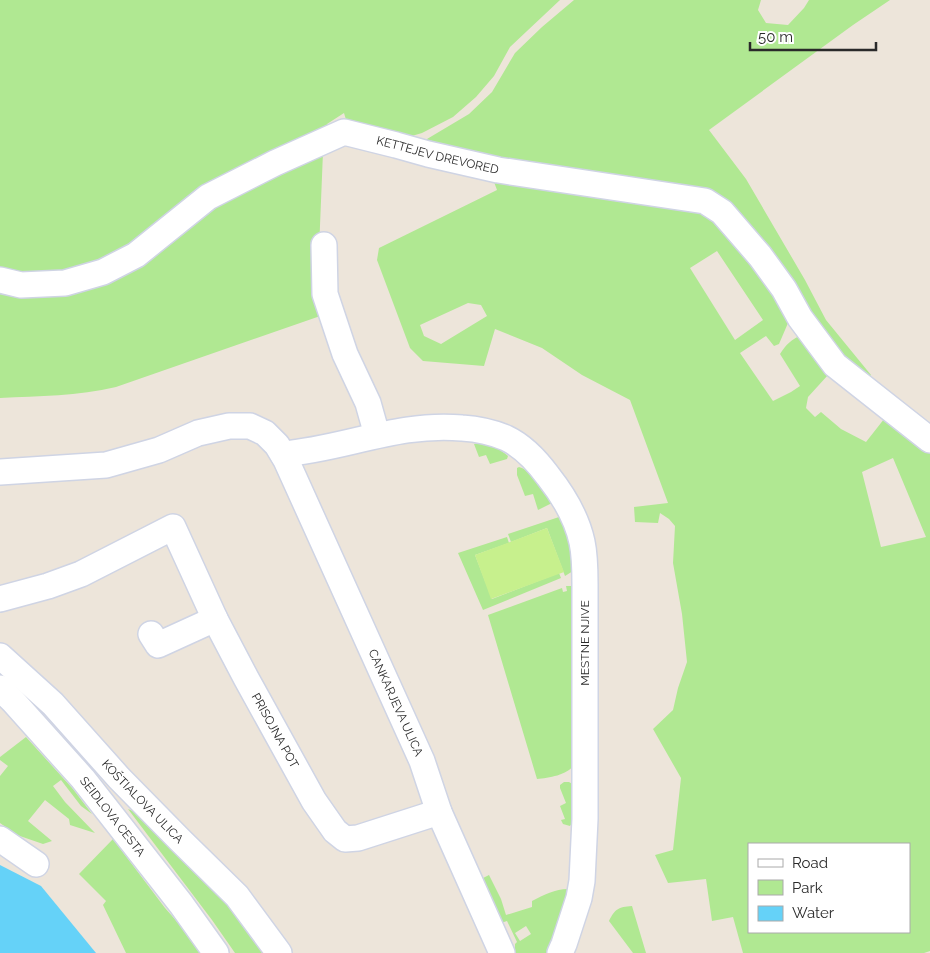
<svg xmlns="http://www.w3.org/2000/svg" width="930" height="953" viewBox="0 0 930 953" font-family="Raleway,sans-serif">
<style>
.green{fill:#b0e892;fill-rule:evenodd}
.pitch{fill:#c7f08d}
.water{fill:#65d2f8}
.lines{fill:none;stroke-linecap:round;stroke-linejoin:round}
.minor-casing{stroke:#cfd4e4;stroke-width:28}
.minor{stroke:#fff;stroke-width:25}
.labels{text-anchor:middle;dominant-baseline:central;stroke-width:4.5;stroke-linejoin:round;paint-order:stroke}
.street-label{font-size:12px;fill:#2a2a2a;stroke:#fff}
</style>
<rect width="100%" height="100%" fill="#ede5da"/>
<path class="green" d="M0 0H560L510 47 494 76 476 97 453 117 422 133 405 138 370 128 365 124 360 125 347 123 344 113 327 124 333 128 323 152 319 250 326 314 116 387C78 396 39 396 0 398Z
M574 0H761L758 10 766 23 788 25 804 8 809 0H890L853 25 709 130 746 179 805 280 826 320 871 375 869 380 860 377 732 214 420 145 427 139 469 114 492 92 515 53 542 27Z
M494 182 705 205 789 309 788 323 779 344 774 346 766 336 740 353 773 401 791 392 800 386 780 354C786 345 791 339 802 335L828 375 808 397 806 408 815 417 821 412 841 429 866 442 888 414 930 442V951L924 953H743L733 917 712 921 706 879 668 883 655 855 673 850 681 778 653 729 673 710 678 688 687 662 682 614 673 563 675 526 669 519 660 513 658 523 635 522 634 507 668 503 630 400 582 375 542 348 495 329 484 366 423 361 410 348 377 260 379 248 497 190ZM717 251 763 320 735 340 690 268ZM468 303 481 305 487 316 441 344 424 336 420 325ZM893 458 926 537 881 547 862 472ZM749 844H909V932H749Z
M481 443C491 445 500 449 508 456L507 459 490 464 486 455 479 457 474 444Z
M519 467C535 472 545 489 552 503L538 510 533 494 525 496 517 475V468Z
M559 517 561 518 570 538 573 571 565 576 547 528 511 542 508 534Z
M507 537 509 543 475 555 492 599 559 573 561 578 483 610 458 553Z
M566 586H571L574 588V765C567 775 549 778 537 779L488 615 562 588 563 592 567 591Z
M26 737 73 789 92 814 81 806 61 780 53 786 65 802 95 833 70 825 69 819 45 800 28 821 52 841 43 844 17 835 0 823V776L8 766 0 760V757Z
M564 782H569L574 785 572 823 570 826 563 824 561 820 565 819 560 806 566 803 560 788V785Z
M128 809 138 813 206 882 248 927 267 953H235L212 920Z
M113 839 165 908 188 934 200 953H126L103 905 106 901 79 874Z
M489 875 501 899 506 915 532 907V901C544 895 555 889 568 889L569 890 552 953H515V944L517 942 507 921 495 925 477 881ZM526 926 531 934 520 941 515 933Z
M632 906 646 953H633L609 921C615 909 618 907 632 906Z"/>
<path class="pitch" d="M547 528 564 572 491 599 475 555Z"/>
<path class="water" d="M0 865 41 886 96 953H0Z"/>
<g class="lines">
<defs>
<g id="minor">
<path d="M324 245 325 294 345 354 368 403 377 435"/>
<path id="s1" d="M0 280 21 285 65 283 103 272 136 255 208 197 275 163 344 132 396 145 428 154 498 170 705 201 722 212 760 256 784 289 800 318 835 365 930 440"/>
<path d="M283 454C344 449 399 422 462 428 477 429 492 432 506 438 523 446 537 461 548 476 563 495 577 519 582 542 585 556 585 570 585 584V819L582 881 579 898 564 944 560 953"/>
<path id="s2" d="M0 472 106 465 159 450 198 433 229 426H250L265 433 277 445 286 460 422 761 439 812 502 953"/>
<path id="s3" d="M0 599 48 586 81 574 173 527 215 619 246 678 314 801 335 831 345 839 358 838 439 812"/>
<path d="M151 634 158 645 215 619"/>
<path id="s4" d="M0 656 53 704 119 778 180 840 237 896 279 953"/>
<path id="s5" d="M0 688 13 701 83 779 181 904 216 953"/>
<path d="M0 839 36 864"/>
</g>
</defs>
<use href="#minor" class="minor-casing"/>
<use href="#minor" class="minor"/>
</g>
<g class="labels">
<g class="street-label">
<text stroke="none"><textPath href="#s1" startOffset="482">KETTEJEV DREVORED</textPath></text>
<text transform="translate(585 643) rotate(-90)">MESTNE NJIVE</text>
<text stroke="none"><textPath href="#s2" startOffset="574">CANKARJEVA ULICA</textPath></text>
<text stroke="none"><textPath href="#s3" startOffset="416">PRISOJNA POT</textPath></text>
<text stroke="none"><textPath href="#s4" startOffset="204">KOŠTIALOVA ULICA</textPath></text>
<text stroke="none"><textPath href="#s5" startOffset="171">SEIDLOVA CESTA</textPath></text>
</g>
</g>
<rect x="748" y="843" width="162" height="90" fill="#ffffff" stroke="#aaaaaa"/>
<rect x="758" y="859" width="25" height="8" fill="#ffffff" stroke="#aaaaaa"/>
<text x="792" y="868" font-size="15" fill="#2a2a2a">Road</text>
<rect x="758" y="880" width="25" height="15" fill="#b0e892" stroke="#aaaaaa"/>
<text x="792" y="893" font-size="15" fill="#2a2a2a">Park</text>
<rect x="758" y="906" width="25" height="15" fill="#65d2f8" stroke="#aaaaaa"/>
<text x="792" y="918" font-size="15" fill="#2a2a2a">Water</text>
<path d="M750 42v8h126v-8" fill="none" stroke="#2a2a2a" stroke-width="2.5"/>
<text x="758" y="42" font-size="15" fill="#2a2a2a" stroke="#ffffff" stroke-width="4" paint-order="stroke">50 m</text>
</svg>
